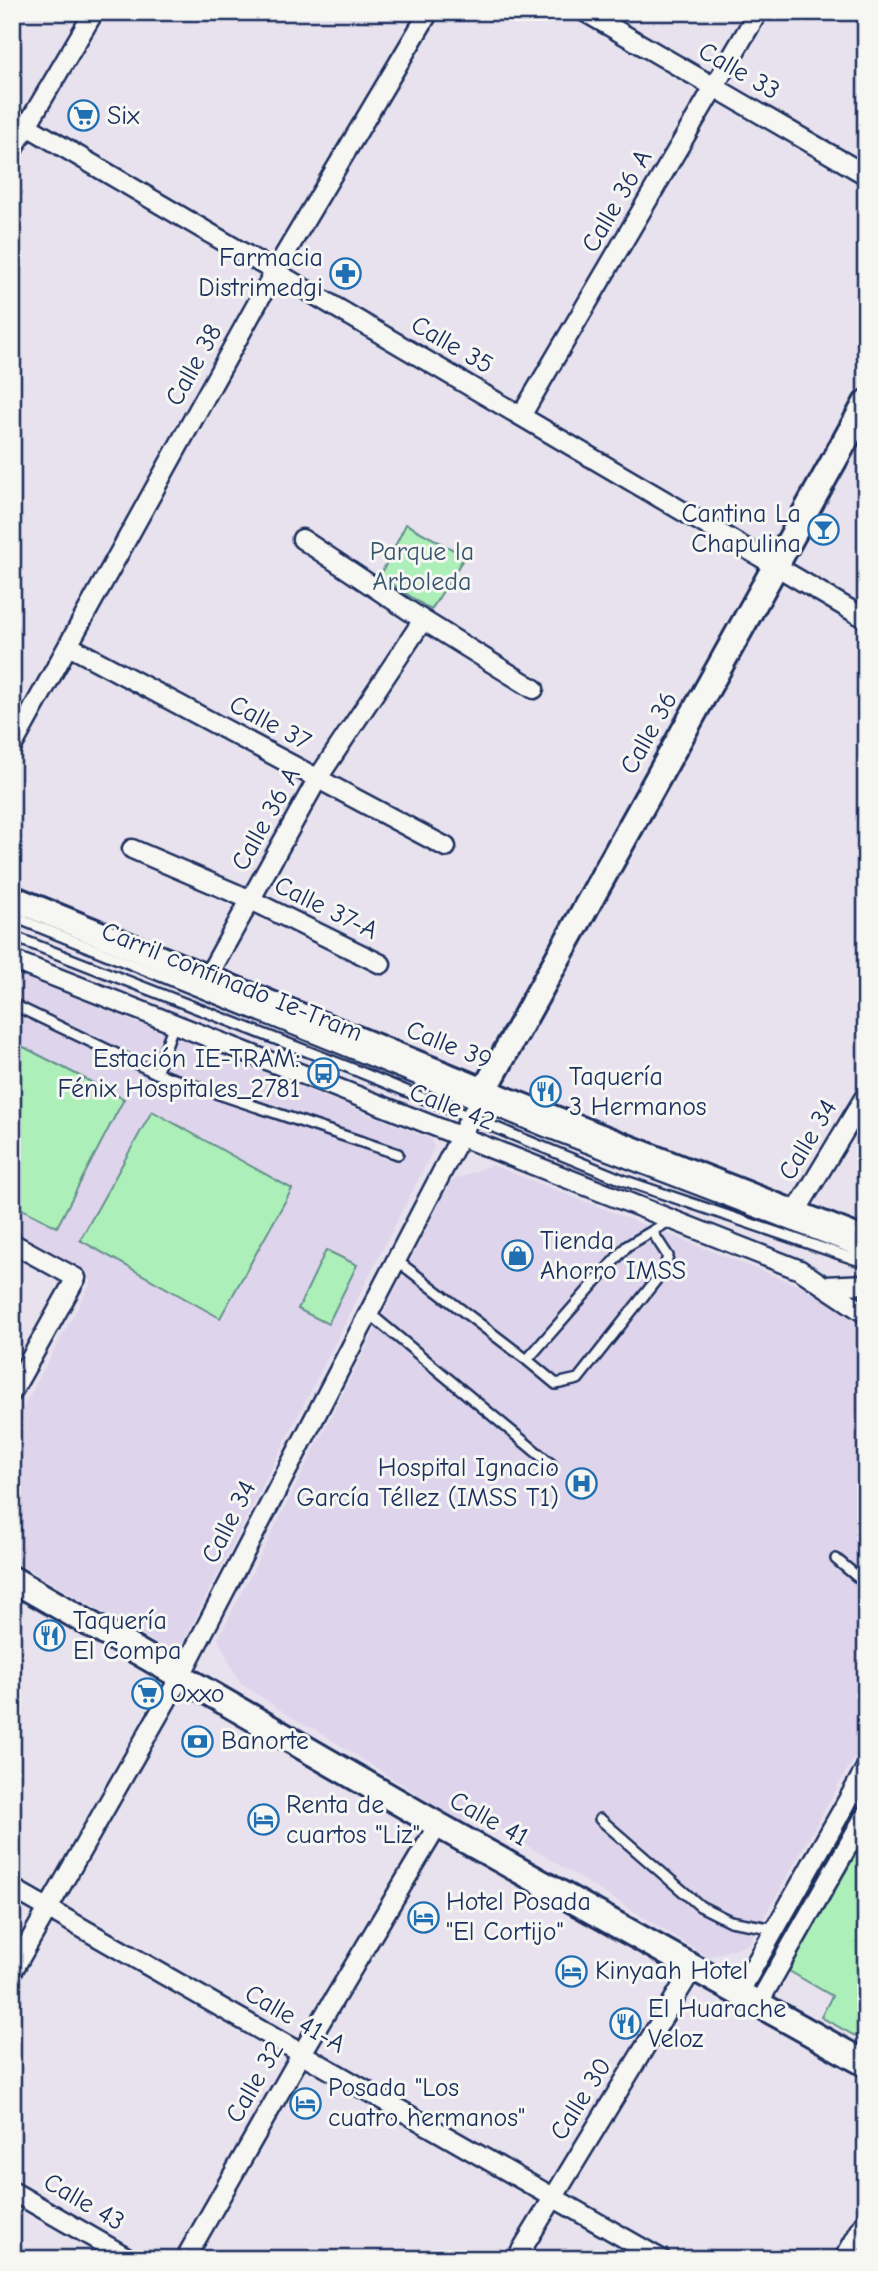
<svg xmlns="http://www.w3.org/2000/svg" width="878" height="2271" viewBox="0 0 878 2271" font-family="'Comic Neue',sans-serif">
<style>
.built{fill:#ded4eb}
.green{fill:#adefb9;stroke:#648f8c;stroke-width:2}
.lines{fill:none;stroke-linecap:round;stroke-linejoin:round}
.lane-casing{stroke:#1b2f5e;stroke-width:14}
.street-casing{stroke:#1b2f5e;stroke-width:23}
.secondary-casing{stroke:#1b2f5e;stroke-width:30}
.lane{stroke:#f6f6f2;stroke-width:9}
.street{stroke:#f6f6f2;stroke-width:18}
.secondary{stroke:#f6f6f2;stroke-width:24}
.labels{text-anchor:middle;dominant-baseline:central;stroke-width:6;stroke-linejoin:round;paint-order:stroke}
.street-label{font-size:26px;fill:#1b2f5e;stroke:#f6f6f2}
.poi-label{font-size:26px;fill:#1b2f5e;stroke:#f6f6f2;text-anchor:start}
.park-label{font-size:26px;fill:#385570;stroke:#f6f6f2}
</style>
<rect width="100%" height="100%" fill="#e8e2ee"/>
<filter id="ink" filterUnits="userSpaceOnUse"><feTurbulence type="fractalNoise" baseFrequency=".0143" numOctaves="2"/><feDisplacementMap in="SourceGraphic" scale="14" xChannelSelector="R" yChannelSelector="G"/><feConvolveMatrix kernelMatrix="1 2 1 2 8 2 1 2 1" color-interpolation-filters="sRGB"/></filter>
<g filter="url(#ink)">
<path class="built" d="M12 973 431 1139 434 1148 180 1648 170 1651 12 1560V1428L92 1281 12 1236Z
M492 1165 813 1291 866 1326V1736L749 1944 708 1957 483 1818 460 1821 313 1728 304 1725 240 1683 218 1639 451 1181Z"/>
<path class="green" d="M406 524 465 556 431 610 380 576Z
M12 1041 124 1099 57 1227 12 1204Z
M152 1111 292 1189 220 1318 80 1240Z
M326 1250 357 1265 328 1324 298 1309Z
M866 1836V2042L821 2017 832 1996 789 1971Z"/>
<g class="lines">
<defs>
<path id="lane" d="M12 916 544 1131 866 1254
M12 936 350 1068 623 1180 866 1263
M12 1004 156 1073 398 1154
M156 1073 174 1024
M396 1260 527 1360 627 1246 671 1220
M369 1313 552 1465
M527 1360 556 1384 578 1379 664 1270 668 1256 653 1233
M836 1559 866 1584
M600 1819 700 1906 730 1921 775 1929"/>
<path id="street" d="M585 12 866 175
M12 117 866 619
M12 151 94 12
M521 416 758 12
M302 539 423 620 534 689
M69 646 446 847
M12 747 275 271 429 12
M132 849 251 900 381 964
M12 960 800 1270 866 1314
M207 978 318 778 423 620
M795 1213 866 1095
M12 1243 76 1278 12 1392
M825 1286 866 1284
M12 1888 661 2259
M12 1972 180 1677 484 1091
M739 1993 866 1768
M758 2004 866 1814
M12 2191 130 2259
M185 2259 302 2053 438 1825
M516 2259 693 1968
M844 2259 866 2220"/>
<path id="secondary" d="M12 898 484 1091 866 1241
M484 1091 866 403
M12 1579 438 1825 866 2064"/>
</defs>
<use href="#lane" class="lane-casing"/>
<use href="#street" class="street-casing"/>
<use href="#secondary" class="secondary-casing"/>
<use href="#lane" class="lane"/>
<use href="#street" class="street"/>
<use href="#secondary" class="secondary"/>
</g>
</g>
<defs>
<symbol id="supermarket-ring" viewBox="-11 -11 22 22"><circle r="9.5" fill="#f6f6f2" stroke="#1f6fb2" stroke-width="1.5"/><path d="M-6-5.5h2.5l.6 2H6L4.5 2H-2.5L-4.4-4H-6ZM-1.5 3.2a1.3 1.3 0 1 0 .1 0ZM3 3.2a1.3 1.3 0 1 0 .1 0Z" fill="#1f6fb2"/></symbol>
<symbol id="pharmacy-ring" viewBox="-11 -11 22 22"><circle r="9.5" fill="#f6f6f2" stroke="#1f6fb2" stroke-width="1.5"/><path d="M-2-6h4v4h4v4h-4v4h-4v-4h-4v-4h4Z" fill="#1f6fb2"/></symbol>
<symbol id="bar-ring" viewBox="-11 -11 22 22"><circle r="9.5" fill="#f6f6f2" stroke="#1f6fb2" stroke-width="1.5"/><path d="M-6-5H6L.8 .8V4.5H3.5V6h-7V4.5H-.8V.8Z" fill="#1f6fb2"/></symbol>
<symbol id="bus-ring" viewBox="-11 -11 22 22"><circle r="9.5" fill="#f6f6f2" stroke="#1f6fb2" stroke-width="1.5"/><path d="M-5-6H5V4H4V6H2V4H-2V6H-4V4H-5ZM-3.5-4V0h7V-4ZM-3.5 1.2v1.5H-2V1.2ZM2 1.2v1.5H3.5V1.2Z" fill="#1f6fb2"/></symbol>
<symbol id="restaurant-ring" viewBox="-11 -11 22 22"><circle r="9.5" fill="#f6f6f2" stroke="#1f6fb2" stroke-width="1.5"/><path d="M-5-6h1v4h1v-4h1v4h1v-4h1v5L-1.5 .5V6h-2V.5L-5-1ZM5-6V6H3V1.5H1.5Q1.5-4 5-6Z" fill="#1f6fb2"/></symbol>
<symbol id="shop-ring" viewBox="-11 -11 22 22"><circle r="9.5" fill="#f6f6f2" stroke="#1f6fb2" stroke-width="1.5"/><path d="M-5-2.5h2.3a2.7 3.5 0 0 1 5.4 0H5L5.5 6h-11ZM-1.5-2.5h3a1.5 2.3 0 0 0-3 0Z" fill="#1f6fb2"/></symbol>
<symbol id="hospital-ring" viewBox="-11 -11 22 22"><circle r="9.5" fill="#f6f6f2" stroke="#1f6fb2" stroke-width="1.5"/><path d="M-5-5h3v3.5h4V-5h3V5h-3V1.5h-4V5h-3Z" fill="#1f6fb2"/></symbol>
<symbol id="bank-ring" viewBox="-11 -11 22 22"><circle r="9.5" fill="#f6f6f2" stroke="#1f6fb2" stroke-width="1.5"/><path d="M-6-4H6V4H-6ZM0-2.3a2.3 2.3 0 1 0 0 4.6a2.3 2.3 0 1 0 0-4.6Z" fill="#1f6fb2"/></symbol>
<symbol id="hotel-ring" viewBox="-11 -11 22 22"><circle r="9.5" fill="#f6f6f2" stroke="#1f6fb2" stroke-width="1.5"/><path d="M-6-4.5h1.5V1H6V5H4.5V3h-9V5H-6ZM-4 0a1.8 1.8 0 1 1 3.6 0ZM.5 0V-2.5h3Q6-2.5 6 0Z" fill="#1f6fb2"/></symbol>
</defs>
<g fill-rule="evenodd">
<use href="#supermarket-ring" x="66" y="98" width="35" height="35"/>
<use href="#pharmacy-ring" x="328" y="256" width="35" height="35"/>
<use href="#bar-ring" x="806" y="512" width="35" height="35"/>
<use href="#bus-ring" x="306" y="1056" width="35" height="35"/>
<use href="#restaurant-ring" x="528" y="1074" width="35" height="35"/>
<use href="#shop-ring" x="500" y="1238" width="35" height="35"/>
<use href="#hospital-ring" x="564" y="1466" width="35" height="35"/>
<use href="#restaurant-ring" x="32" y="1618" width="35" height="35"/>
<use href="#supermarket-ring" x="130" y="1676" width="35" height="35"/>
<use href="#bank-ring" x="180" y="1724" width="35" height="35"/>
<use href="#hotel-ring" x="246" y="1802" width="35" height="35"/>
<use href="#hotel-ring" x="406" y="1900" width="35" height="35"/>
<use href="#hotel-ring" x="554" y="1954" width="35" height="35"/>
<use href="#restaurant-ring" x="608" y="2006" width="35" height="35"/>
<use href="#hotel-ring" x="288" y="2086" width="35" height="35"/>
</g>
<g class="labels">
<g class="street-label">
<text transform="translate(739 71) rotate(30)">Calle 33</text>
<text transform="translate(617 201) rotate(-60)">Calle 36 A</text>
<text transform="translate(452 345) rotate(30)">Calle 35</text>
<text transform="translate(194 365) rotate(-61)">Calle 38</text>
<text transform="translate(270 723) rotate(28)">Calle 37</text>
<text transform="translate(649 733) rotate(-61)">Calle 36</text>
<text transform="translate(266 819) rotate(-61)">Calle 36 A</text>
<text transform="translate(326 908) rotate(26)">Calle 37-A</text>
<text transform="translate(232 982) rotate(22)">Carril confinado Ie-Tram</text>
<text transform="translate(449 1045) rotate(22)">Calle 39</text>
<text transform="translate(452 1107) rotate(21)">Calle 42</text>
<text transform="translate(808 1140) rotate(-59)">Calle 34</text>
<text transform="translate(229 1522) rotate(-63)">Calle 34</text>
<text transform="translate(489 1819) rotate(29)">Calle 41</text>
<text transform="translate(295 2019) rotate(30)">Calle 41-A</text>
<text transform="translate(255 2082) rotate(-60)">Calle 32</text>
<text transform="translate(581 2099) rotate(-58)">Calle 30</text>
<text transform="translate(84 2202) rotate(30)">Calle 43</text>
</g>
<g class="poi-label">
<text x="107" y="116">Six</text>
<text x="323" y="258" text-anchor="end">Farmacia<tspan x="323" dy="30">Distrimedgi</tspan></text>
<text x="801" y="514" text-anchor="end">Cantina La<tspan x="801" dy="30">Chapulina</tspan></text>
<text x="300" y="1059" text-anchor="end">Estación IE-TRAM:<tspan x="300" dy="30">Fénix Hospitales_2781</tspan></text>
<text x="569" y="1077">Taquería<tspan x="569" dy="30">3 Hermanos</tspan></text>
<text x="540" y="1241">Tienda<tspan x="540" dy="30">Ahorro IMSS</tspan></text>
<text x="559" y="1468" text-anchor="end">Hospital Ignacio<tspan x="559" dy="30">García Téllez (IMSS T1)</tspan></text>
<text x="73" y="1621">Taquería<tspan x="73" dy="30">El Compa</tspan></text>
<text x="170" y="1694">Oxxo</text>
<text x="221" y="1741">Banorte</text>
<text x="286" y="1805">Renta de<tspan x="286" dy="30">cuartos "Liz"</tspan></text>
<text x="446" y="1902">Hotel Posada<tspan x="446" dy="30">"El Cortijo"</tspan></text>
<text x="595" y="1971">Kinyaah Hotel</text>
<text x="648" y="2009">El Huarache<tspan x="648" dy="30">Veloz</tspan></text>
<text x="328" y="2088">Posada "Los<tspan x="328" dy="30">cuatro hermanos"</tspan></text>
</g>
<g class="park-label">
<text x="422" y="552">Parque la<tspan x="422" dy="30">Arboleda</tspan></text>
</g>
</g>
<rect width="878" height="2271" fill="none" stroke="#f6f6f2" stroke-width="42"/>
<rect x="21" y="21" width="836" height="2229" fill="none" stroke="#1b2f5e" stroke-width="2.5" filter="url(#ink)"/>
</svg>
